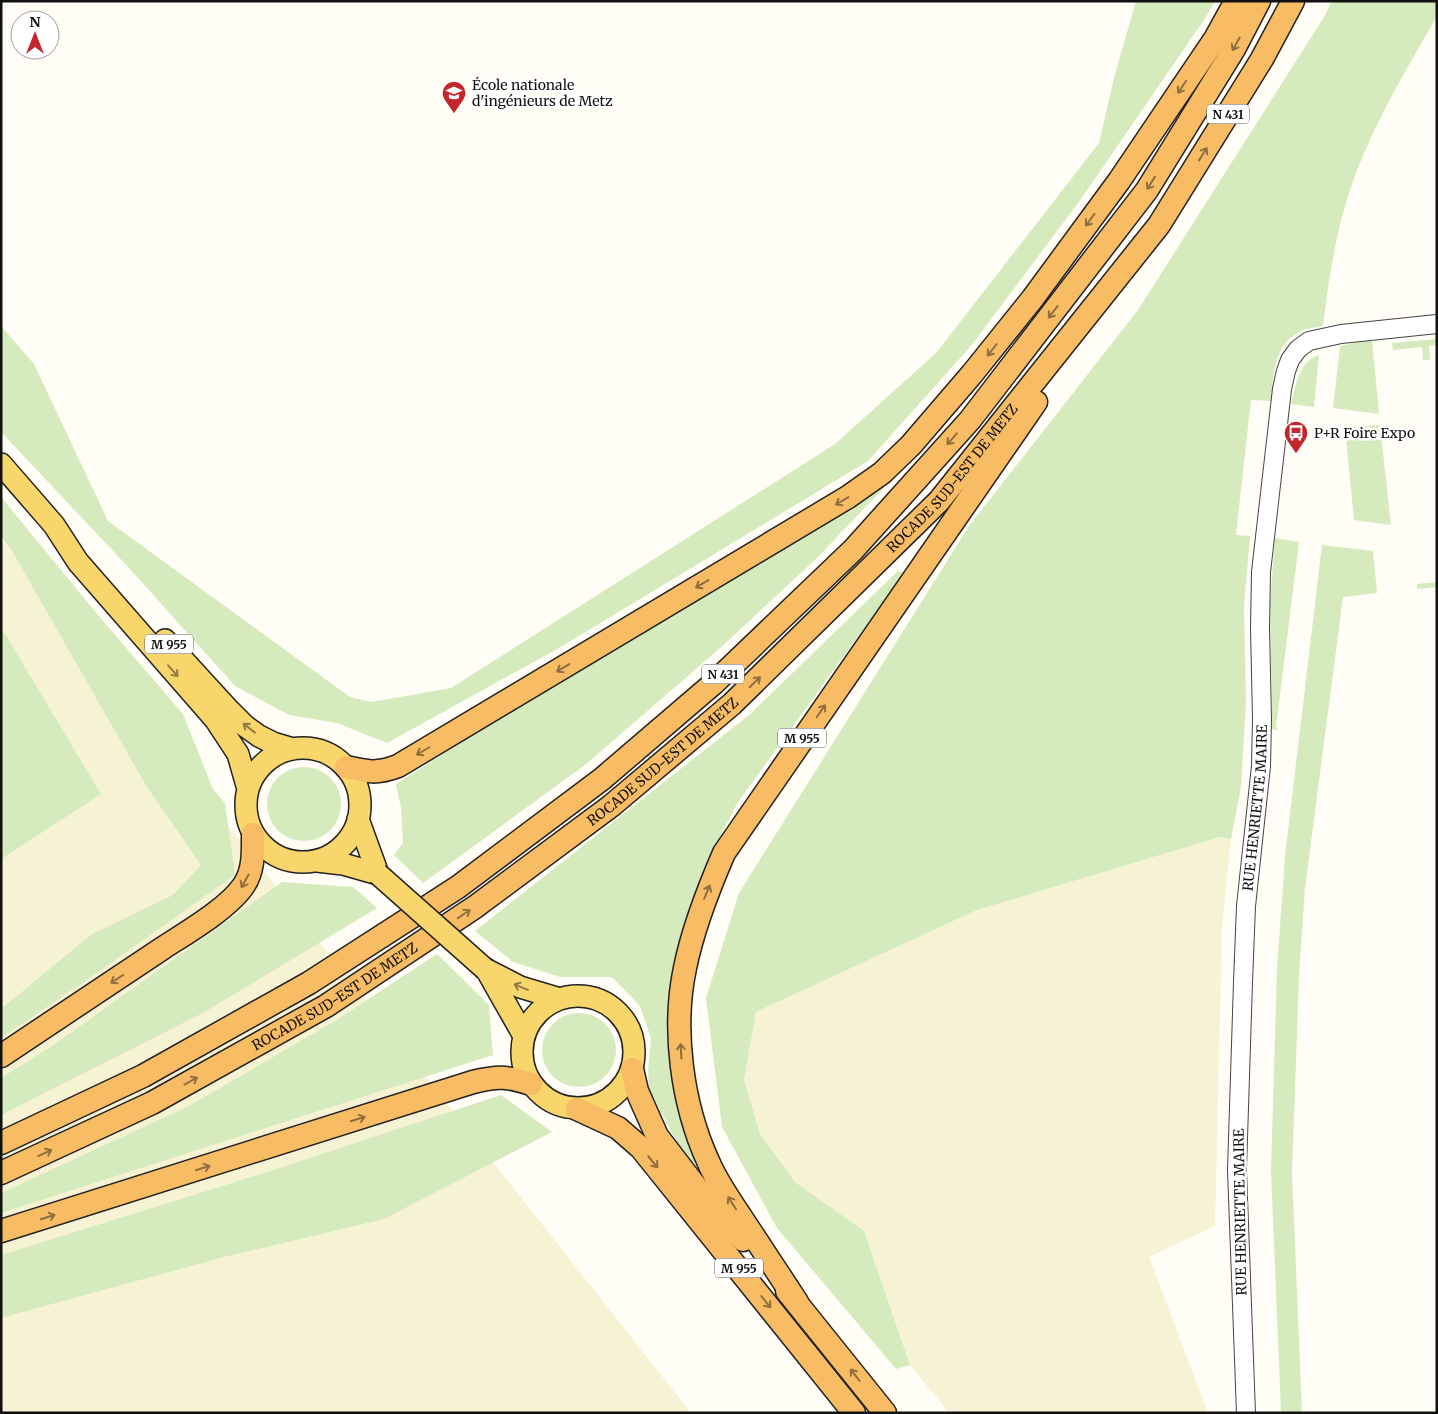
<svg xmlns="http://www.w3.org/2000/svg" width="1438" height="1414" viewBox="0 0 1438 1414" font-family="Merriweather,serif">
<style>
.farmland{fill:#f6f3d4}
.green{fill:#d5ebbd}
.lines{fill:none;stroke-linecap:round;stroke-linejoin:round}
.tertiary-casing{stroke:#444;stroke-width:20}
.primary-casing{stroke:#222;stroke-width:24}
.trunk-casing{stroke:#222;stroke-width:25}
.tertiary{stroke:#fff;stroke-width:18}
.primary{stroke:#f9d66b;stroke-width:21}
.trunk{stroke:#f7bc64;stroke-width:22}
.primary-bridge-casing{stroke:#222;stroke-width:24;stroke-linecap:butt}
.primary-bridge{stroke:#f9d66b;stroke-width:21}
.oneway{stroke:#906f3f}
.oneway2{stroke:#917d42}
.labels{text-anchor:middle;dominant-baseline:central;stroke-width:5;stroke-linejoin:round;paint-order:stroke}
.shield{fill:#fff;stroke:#585858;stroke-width:1}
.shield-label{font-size:12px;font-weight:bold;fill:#111}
.poi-label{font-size:14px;fill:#111;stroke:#fff;text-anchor:start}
.street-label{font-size:14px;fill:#111;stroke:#fff}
</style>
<rect width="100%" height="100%" fill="#fffdf5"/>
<path class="farmland" d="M1 538 691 1413H1Z
M1220 837 1231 839 1222 927 1215 1226 1149 1257 1208 1413H949L910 1365 864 1231 795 1182 760 1134 744 1080 756 1012 977 910Z"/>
<path class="green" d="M1136 1H1215L1206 17 1081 199 971 346 868 461 559 648 387 743 337 723 289 715 235 686 130 569 1 432V326L34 364 108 521 350 697 371 702 451 688 835 444 936 353 1099 143 1115 74Z
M1332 1H1437V16C1406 70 1373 125 1352 184 1336 229 1329 278 1323 326 1317 327 1309 328 1303 330 1273 343 1274 374 1271 401L1251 400 1236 535 1250 536 1244 606 1246 702 1241 787 1231 839 1220 837 977 910 756 1012 744 1080 760 1134 795 1182 864 1231 910 1365 896 1369 777 1228 722 1127 706 998 739 893 969 526 1138 310 1324 17Z
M1437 339V345L1429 346 1430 360H1423L1422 347 1393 350 1392 343Z
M1368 340H1372L1379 412 1378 414 1333 408 1340 346Z
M1319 355 1314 407 1291 404C1296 385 1298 362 1319 355Z
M1380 425 1391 525 1354 520 1345 428Z
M896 475 818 557 719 649 585 765 423 883 394 855 403 843 401 808 396 784 481 730Z
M1 497 98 615 183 714 213 789 225 803 235 875 87 980 1 1038V1009L92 934 173 895 201 865 147 787 15 556 1 536Z
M1275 538 1299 542 1276 727 1278 730 1272 729 1271 727 1272 708 1270 604Z
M1322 545 1373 551 1377 593 1343 597 1305 888 1299 976 1292 1174 1302 1413H1281L1271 1171 1277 968 1285 856Z
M898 571 904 573 738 802 707 861 682 930 671 991 697 1159 693 1163 678 1144 649 1089 648 1071 651 1038 640 1006 612 977H560L513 962 475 931 749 715Z
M1437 582V587L1417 589V584Z
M1 627 101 794 1 859Z
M267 804a37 37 0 1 1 74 0a37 37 0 1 1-74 0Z
M282 882 353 887 377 908 203 1013 1 1115V1078L52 1046Z
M437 954 489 1005 493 1055 1 1213V1193L189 1106 338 1019Z
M542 1050a37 37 0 1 1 74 0a37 37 0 1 1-74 0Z
M501 1095 552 1132 384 1219 224 1257 1 1318V1255L258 1175Z"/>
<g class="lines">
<defs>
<g id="tertiary">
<path id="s1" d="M1246 1413 1237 1170 1243 982 1246 906 1261 766 1262 719 1260 628 1261 572 1282 389 1286 371 1290 360 1298 349 1309 341 1341 334 1437 324"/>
</g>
<path id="primary" d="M1 464 54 525 78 562 215 719 238 754 248 789
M165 640 229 710 245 726 259 736 273 743 293 749
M246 805a57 57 0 1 1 114 0a57 57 0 1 1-114 0Z
M358 819 378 874
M317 861 343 864 378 874
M485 969 520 987 560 999
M486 969 524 1036
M522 1052a56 56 0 1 1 112 0a56 56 0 1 1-112 0Z"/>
<g id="trunk">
<path d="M346 767C368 772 377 774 398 766L848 497 882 473 911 445 972 374 1033 298 1119 181 1215 39 1236 1"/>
<path d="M1 1056C55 1020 109 984 163 948 186 933 229 908 244 885 254 870 253 852 253 834"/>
<path d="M632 1069 637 1091 657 1136 700 1192 743 1240"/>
<path d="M577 1109 618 1128 641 1148 854 1413"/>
<path d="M1 1143 143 1076 309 983 458 887 602 779 714 683 853 550 970 420 1147 190 1234 49 1259 1"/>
<path id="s2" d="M1 1173 152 1103 326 1006 475 907 611 806 732 704 939 501 1159 225 1262 59 1293 1"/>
<path d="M1 1231 473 1082C497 1076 507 1076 531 1084"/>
<path d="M787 1291 885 1413"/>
<path d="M797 1302C780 1276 762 1249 745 1223 732 1203 717 1183 708 1161 682 1104 672 1029 685 968 693 928 708 890 724 853L1036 402"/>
</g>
</defs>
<use href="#tertiary" class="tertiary-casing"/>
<use href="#primary" class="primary-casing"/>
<use href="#trunk" class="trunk-casing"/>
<use href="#tertiary" class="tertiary"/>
<use href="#primary" class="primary"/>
<use href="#trunk" class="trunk"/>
<defs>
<path id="primary-bridge" d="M378 874 485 969"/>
</defs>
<use href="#primary-bridge" class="primary-bridge-casing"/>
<use href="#primary-bridge" class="primary-bridge"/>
</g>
<defs><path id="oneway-shaft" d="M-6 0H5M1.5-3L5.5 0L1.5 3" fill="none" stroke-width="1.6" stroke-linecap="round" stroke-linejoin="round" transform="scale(1.25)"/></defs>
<g class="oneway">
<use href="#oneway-shaft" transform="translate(1236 44) rotate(119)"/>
<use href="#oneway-shaft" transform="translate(1182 87) rotate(124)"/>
<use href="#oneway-shaft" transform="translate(1203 154) rotate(-58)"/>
<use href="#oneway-shaft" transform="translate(1151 183) rotate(122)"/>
<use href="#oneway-shaft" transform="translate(1090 220) rotate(126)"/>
<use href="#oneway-shaft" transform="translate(1053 312) rotate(128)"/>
<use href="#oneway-shaft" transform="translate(992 350) rotate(128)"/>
<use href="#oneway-shaft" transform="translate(952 439) rotate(132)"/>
<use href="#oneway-shaft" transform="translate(842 501) rotate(149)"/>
<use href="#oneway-shaft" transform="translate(702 584) rotate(149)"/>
<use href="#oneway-shaft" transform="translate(563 668) rotate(149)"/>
<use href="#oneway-shaft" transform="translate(755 682) rotate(-44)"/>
<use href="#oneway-shaft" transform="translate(821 711) rotate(-55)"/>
<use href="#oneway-shaft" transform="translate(423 751) rotate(150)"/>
<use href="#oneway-shaft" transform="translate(245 881) rotate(119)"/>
<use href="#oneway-shaft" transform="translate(707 892) rotate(-67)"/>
<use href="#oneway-shaft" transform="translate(464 914) rotate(-34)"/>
<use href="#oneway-shaft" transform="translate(117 979) rotate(146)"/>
<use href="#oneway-shaft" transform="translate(681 1051) rotate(-93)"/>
<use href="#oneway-shaft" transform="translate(191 1081) rotate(-29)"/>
<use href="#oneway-shaft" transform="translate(358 1119) rotate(-18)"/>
<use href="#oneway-shaft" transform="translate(45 1153) rotate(-25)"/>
<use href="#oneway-shaft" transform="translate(653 1162) rotate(50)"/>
<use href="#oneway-shaft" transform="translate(203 1168) rotate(-18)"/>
<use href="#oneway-shaft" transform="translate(732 1203) rotate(-123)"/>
<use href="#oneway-shaft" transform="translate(48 1217) rotate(-18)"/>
<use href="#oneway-shaft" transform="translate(766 1302) rotate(51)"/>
<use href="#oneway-shaft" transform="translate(855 1375) rotate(-128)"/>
</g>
<g class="oneway2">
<use href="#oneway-shaft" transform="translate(173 671) rotate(49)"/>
<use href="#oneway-shaft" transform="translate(249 728) rotate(-142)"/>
<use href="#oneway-shaft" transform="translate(521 987) rotate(-157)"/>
</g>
<defs>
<symbol id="university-pin" viewBox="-11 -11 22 30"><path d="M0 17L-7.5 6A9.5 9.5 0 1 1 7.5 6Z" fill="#c4262e" stroke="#fff"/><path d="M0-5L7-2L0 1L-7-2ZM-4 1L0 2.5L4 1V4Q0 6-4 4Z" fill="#fff"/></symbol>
<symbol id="bus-pin" viewBox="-11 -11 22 30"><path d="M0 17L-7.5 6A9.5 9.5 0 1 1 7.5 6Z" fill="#c4262e" stroke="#fff"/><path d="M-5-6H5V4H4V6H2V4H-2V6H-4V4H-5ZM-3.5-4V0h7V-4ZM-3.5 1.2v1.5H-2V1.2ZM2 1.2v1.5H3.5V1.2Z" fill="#fff"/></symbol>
</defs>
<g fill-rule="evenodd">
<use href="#university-pin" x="440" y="79" width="28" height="38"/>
<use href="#bus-pin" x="1282" y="419" width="28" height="38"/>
</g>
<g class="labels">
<g class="shield">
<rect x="1207" y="104.5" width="42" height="19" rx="4"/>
<rect x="145" y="634.5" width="48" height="19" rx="4"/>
<rect x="702" y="664.5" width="42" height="19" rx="4"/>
<rect x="778" y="728.5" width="48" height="19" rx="4"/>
<rect x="715" y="1258.5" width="48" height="19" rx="4"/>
</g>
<g class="shield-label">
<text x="1228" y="114">N 431</text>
<text x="169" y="644">M 955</text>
<text x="723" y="674">N 431</text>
<text x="802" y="738">M 955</text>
<text x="739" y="1268">M 955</text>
</g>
<g class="poi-label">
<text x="472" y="85">École nationale<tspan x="472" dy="16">d'ingénieurs de Metz</tspan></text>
<text x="1314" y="433">P+R Foire Expo</text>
</g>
<g class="street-label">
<text stroke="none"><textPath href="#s2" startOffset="1188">ROCADE SUD-EST DE METZ</textPath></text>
<text stroke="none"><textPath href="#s2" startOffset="782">ROCADE SUD-EST DE METZ</textPath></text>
<text stroke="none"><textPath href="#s1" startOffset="606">RUE HENRIETTE MAIRE</textPath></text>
<text stroke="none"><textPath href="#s2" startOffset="378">ROCADE SUD-EST DE METZ</textPath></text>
<text transform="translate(1240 1212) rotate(-91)">RUE HENRIETTE MAIRE</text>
</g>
</g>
<rect width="1438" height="1414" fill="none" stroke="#111111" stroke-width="5"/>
<g transform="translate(35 35)"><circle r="24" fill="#ffffff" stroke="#a0a0a0"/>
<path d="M0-4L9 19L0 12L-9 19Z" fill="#c4262e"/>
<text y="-8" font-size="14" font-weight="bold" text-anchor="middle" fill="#111111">N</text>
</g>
</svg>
